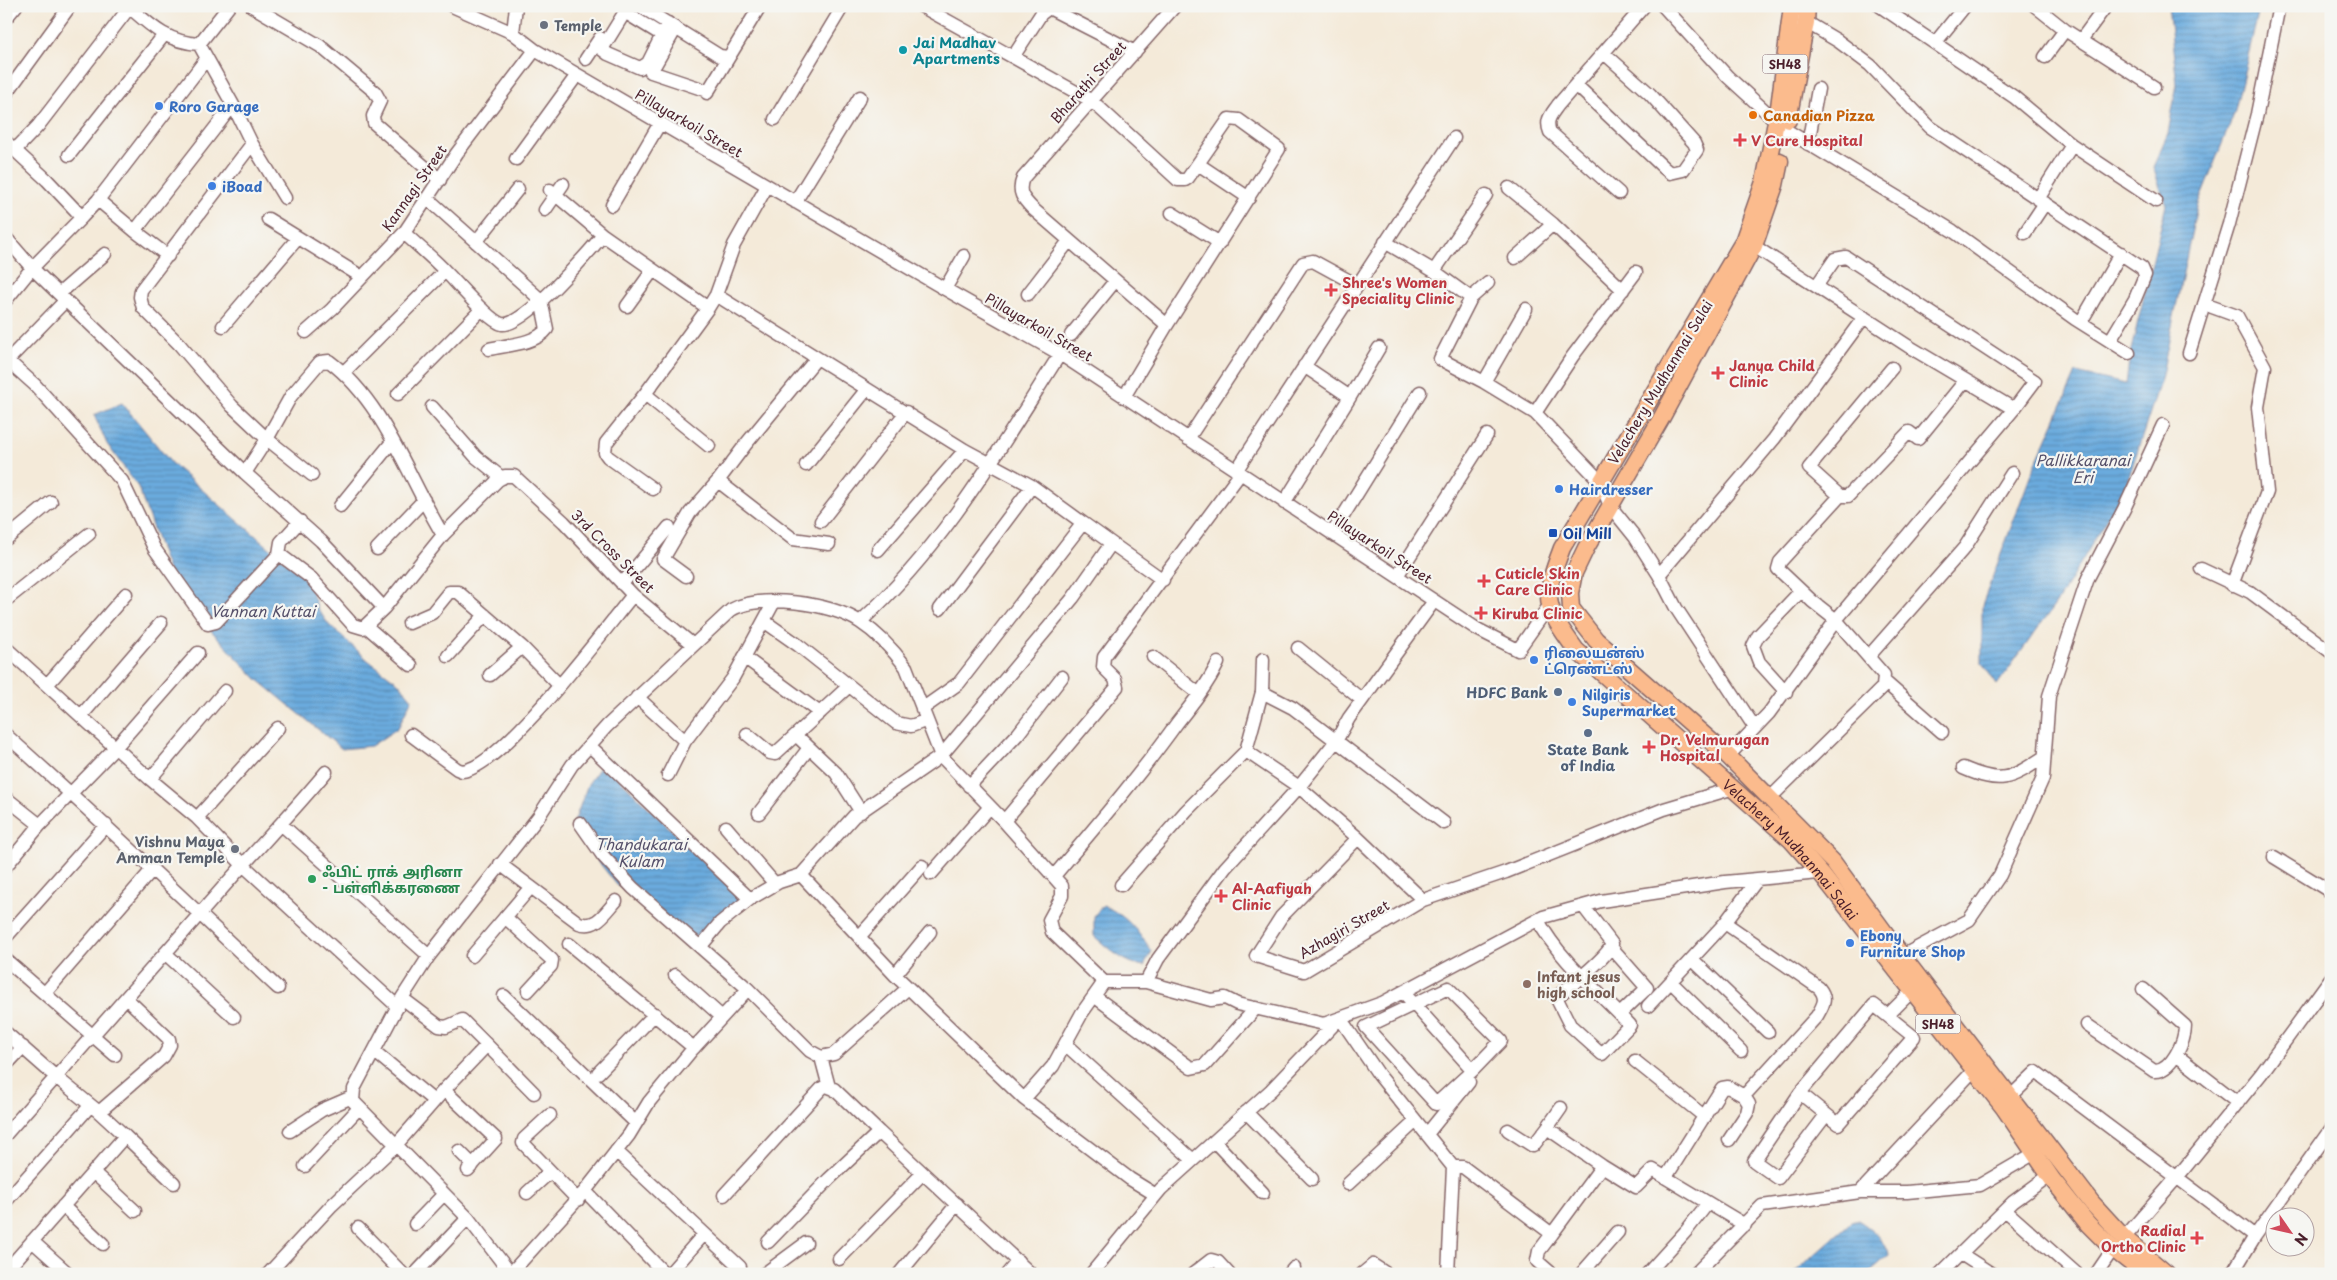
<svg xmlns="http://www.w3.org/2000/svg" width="2337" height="1280" viewBox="0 0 2337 1280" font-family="'Playpen Sans','Noto Sans Tamil',sans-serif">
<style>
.water{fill:url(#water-rules);stroke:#5a6584}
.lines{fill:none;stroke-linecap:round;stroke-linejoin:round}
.minor-casing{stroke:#866668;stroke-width:15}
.major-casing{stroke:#866668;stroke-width:19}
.minor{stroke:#fff;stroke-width:12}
.major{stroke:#fbbb8d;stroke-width:16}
.worship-dot{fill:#6b7280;stroke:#f6f6f2;stroke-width:2}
.culture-dot{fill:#0f9aa8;stroke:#f6f6f2;stroke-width:2}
.shop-dot{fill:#3f7fe0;stroke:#f6f6f2;stroke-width:2}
.food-dot{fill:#e8710a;stroke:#f6f6f2;stroke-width:2}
.health-dot{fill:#e0444e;stroke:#f6f6f2;stroke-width:2}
.transit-dot{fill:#1a4fb4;stroke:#f6f6f2;stroke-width:2}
.service-dot{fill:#5c6f8a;stroke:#f6f6f2;stroke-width:2}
.leisure-dot{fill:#2e9e5b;stroke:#f6f6f2;stroke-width:2}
.education-dot{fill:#8d6e63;stroke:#f6f6f2;stroke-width:2}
.labels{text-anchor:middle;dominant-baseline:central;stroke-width:4.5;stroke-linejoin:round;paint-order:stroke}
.shield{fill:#f6f6f2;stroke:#7e6067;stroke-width:1}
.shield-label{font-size:12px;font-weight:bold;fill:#4a1f2b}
.worship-label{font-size:14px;font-weight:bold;fill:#5b616d;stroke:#f6f6f2;text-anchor:start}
.culture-label{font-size:14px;font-weight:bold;fill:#0d838f;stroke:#f6f6f2;text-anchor:start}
.street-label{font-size:14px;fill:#4a1f2b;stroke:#f6f6f2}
.shop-label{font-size:14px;font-weight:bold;fill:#366cbe;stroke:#f6f6f2;text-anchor:start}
.food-label{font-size:14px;font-weight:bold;fill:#c56008;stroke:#f6f6f2;text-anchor:start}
.health-label{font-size:14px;font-weight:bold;fill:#be3a42;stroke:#f6f6f2;text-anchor:start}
.transit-label{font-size:14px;font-weight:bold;fill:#164399;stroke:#f6f6f2;text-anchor:start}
.service-label{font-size:14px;font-weight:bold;fill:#4e5e75;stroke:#f6f6f2;text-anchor:end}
.leisure-label{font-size:14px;font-weight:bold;fill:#27864d;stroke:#f6f6f2;text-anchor:start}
.education-label{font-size:14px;font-weight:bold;fill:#785e54;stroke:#f6f6f2;text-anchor:start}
.water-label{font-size:15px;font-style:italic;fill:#55506a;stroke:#f6f6f2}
</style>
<defs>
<pattern id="water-rules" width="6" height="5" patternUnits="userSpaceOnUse" patternTransform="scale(1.25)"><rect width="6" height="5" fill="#6aabde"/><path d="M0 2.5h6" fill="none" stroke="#598bb4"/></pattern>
</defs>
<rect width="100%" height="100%" fill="#f6f6f2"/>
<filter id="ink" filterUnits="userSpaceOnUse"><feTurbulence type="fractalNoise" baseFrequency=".02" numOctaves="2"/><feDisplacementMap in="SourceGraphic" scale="10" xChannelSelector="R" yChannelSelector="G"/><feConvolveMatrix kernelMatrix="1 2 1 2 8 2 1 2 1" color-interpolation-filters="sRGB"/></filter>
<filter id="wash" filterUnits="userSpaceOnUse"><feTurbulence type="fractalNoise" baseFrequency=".0096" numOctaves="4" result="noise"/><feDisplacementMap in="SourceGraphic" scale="20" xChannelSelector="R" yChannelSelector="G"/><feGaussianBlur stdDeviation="1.12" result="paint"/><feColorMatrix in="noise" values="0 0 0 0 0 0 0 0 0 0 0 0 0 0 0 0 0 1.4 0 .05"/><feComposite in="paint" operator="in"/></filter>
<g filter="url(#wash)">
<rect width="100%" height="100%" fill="#f4ead9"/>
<path class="water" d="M2168 6H2260L2234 114 2197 206 2161 379 2125 489 2059 599 1997 685 1982 663V605L2031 474 2076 373 2126 384 2130 354 2166 205 2153 167 2168 133 2177 84Z
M122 403 172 464 307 580 318 609 329 625 369 661 399 683 412 699 398 728 371 746 342 749 257 679 200 619 170 576 138 487 107 444 94 415Z
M603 763 743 900 697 938 617 885 572 828 588 784Z
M1103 905C1128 917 1136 929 1152 951L1144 966C1123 963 1109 949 1094 936V916Z
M1858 1220C1869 1227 1888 1241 1889 1255L1867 1274H1793L1851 1222Z"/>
</g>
<g filter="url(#ink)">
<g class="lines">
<defs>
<path id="minor" d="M128 6C151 26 167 42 199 44L229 6
M252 6 320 46 375 92 380 101 373 116 374 123 440 180
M452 6 513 33
M516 6 513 33 535 50 945 289 1060 354 1477 629 1518 650 1549 606
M640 6 720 56 728 57
M921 6 1092 101 1178 180H1185L1188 178 1229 119 1239 120 1279 149 1167 325
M1663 6 1728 77 1786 130 1953 231 2075 319 2129 353
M1880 6 2014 97 2072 145 2156 201
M2035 6 2065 30 2154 87
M6 18 16 6
M1799 21 1806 22 1838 41 1870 65 1930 127 2142 268 2145 275 2135 299 2110 341
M676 28 651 72 708 91
M2081 40 2106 6
M1935 43 1965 6
M199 44 233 105 135 231 98 200 207 58
M596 45 608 54 640 68 648 63 668 23
M602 49 623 15 626 13 662 35
M1013 57 1041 14 1049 8 1135 52
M2045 57 2065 30
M586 59 600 38
M1576 85 1664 168 1670 173 1683 170 1697 150 1694 143 1650 94 1604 53
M707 93 760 6
M6 94 70 6
M233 105 252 144 141 290 140 297 143 308 179 344 232 406 267 439 291 396 320 362 329 361C385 403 408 478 443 535L498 480 505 476H514L564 522 633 595 693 645
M775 119 843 6
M6 142 47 180 82 217 98 200
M252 144 285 198
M1808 144 1818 89
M15 150 38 126 129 8
M69 155 164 35
M516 159 577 75
M1198 164 1249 198
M1509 188 1553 224 1623 290
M550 190 603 235
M1619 193 1550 132C1545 120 1551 115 1558 105L1644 6
M427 198 541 300 547 329C536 344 506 345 489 349
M2038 199 2072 145
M795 202 860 97
M612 205 660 123
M545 210 563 184
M1172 213 1220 243
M268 219 362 277
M135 231 168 256
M404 233C418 246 433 258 446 272 457 283 489 321 502 324 523 328 589 252 603 235L708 308
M2025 233 2045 203
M6 238 32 268 82 217
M476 242 518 189
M1385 242 1434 271 1471 298
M1754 246 1908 346 2014 409 1836 620 1884 675 1883 687 1770 798
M1515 258 1553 224
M1434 271 1486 195
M1636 272 1572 357 1535 413 1600 481 1610 506 1635 537 1659 575 1676 608 1755 728
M1488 283 1471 298 1440 359 1484 382 1535 413
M1817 285 1835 259 1846 257 2035 381 2014 409
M945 289 964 256
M60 293 105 254
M1028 294 1069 241
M716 295 965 450 1032 486 1083 523
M6 300 32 268 245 473 267 439 312 475
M2204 304 2237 316 2265 367 2258 407 2267 492 2232 585
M627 306 653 270
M2081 322 2121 253
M223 326 298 238
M306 332 332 309 404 233 457 153 535 50
M1071 335 1115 281
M2189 353 2229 224 2257 114 2279 6
M6 359 35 385 122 481 154 548 208 624 216 622 279 554 311 578 353 625 363 628 384 608 443 535
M816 359 746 444 718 481 793 539 829 544
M7 361 65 301
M344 372 445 271
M1484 382 1526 309
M398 394 482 309
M645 394 709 446
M1124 397 1167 325 1033 209C1023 199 1017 192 1023 178L1175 6
M1350 397 1379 348
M432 407 476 457 502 478
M1188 439 1303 263 1313 261 1357 285
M806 465 867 389
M1236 471 1454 138
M245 473 321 541 384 608
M653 489 608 457 605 453 606 443 645 394 708 308 716 295 734 245 767 186
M1840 496H1848L1909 432 1918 439 1965 381
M1284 503 1350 397 1304 366
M340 506 392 442
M821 521 906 412
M1332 534 1420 392
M6 539 51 502
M377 549 424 500
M878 550 965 450
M279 554 281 542 300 521
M2201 569 2250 592 2331 652
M1659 575 1774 439 1864 317
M686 576 663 559 690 513 718 481
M1397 576 1487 435
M622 584 669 527
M6 600 89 534
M940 609 1032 486
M764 621 798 645 896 723 911 726 925 721
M860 622C944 546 1000 448 1060 354
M409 623 432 613 449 592H458L522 647 558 684
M366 626 411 665
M6 648 150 779 197 818 243 865 398 1007
M1298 648 1362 700
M448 656 485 615
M1869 656 1965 547 2012 473
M744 657 820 713
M1153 657 1199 694
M1263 659 1262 692 1293 708 1444 823
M490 675 522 647
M1885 682 1942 732
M47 685 126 594
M1786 692 1759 662 1753 646 1758 636 1801 591
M637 697 685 741
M922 709 959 683 1083 523 1163 580
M81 716 161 623
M747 734 770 753 775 754 849 686
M6 735C99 818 188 903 278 988
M411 735 457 769 462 771C502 768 604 630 633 595
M797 736 836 773 861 812
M591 747 750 899
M1246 751 1299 787 1358 838
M1728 756 1769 713 1836 620 1812 601 1778 569 1780 562 1840 496 1809 468 1892 368
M1963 768C2002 785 2010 779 2044 757
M668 775 685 741 733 678 774 602
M150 779 225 691
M969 786 1018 734 1062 677
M6 798 40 825
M759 813 809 748
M197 818 278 728
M1004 821 1117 687 1115 679 1103 667 1104 657 1240 474
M580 823 603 856 633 888 748 989 810 1051 821 1057 834 1054 908 988
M282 825 429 956
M726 827 775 884
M2274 857 2331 892
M500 864 579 923C596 929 605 913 616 901
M6 866 40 825 115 748 198 653
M931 874 989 808
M801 875 895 975 1024 1099 1053 1066 1082 1013 1104 982
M1054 876C1096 826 1139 776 1177 723 1192 704 1208 684 1218 663
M1121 885 1186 811 1246 751 1262 692
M1423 900 1358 838 1281 917 1256 956 1304 971 1423 900 1506 872 1664 809 1734 788
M505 917 552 960 551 966 528 991
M1538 920C1559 960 1599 992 1630 1025L1602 1054 1570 1025 1557 999 1558 996C1570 986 1608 957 1612 944L1583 906
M1725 923 1819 988C1828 999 1823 1005 1817 1016L1744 1096
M6 937 106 825
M859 937 922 866
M569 944 694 1048
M701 946 720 923 750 899 779 882 801 875 854 816 941 756 1073 598 1111 544
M1611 947 1647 988 1620 1014
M165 953 234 1017
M472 956 531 887
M1902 956 1969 920 2000 875 2043 778 2049 696 2088 578 2124 509 2163 425
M6 960 115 1055
M1693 960 1768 1032
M675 975 722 1017
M895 975 930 932
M1146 982 1158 959 1225 868 1299 787 1336 741 1349 718 1434 601
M1672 983 1741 1051
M1403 992 1413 1003 1470 1067 1473 1070 1436 1104 1366 1027 1448 988 1501 1041 1473 1070
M45 993 151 871
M504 996 636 1123
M1094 996 1191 1068 1205 1065 1256 1008
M126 998 169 1039 170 1045 164 1056 99 1112 56 1077C111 1015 165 953 220 891 255 851 292 813 326 772
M402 998 439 1026 446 1027 462 1020 487 1045
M1874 1005 1914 1037 1838 1124 1800 1093Z
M1648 1006 1725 923 1757 880
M1888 1015 1912 991
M2087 1025 2154 1071C2171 1072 2185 1042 2185 1026L2143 989
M6 1033 56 1077 6 1134
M1065 1044 1193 1160
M375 1052 434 1101
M2176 1055 2238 1103
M821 1057 829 1087
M1635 1061 1705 1117
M6 1065 23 1047
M598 1073 655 1014
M444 1090 487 1045 534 1093
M1800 1093 1754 1161 1778 1178 1826 1115
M2010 1097 2036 1072 2255 1236
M1024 1099 1130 1179 1156 1195
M1561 1108 1547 1128 1602 1166
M1246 1112 1312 1179
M550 1115 524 1139 523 1143 578 1200
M1508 1130 1533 1146 1547 1128
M290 1131 322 1110 352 1097
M879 1132 1031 1274
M1427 1134 1469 1082
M125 1136 174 1183
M1214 1141 1263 1193
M459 1151 473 1165
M616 1151 740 1267
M305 1166 359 1108
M1453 1167H1463L1552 1234 1602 1166 1636 1187 1653 1170 1745 1225
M93 1172 135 1211
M1666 1177 1722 1088 1728 1087 1744 1096 1749 1104 1747 1113 1729 1140
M1348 1184 1416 1121
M585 1191 665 1274
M1860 1192H1907L1980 1185 2035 1153
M527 1193 550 1172
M724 1195 822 1088 826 1086 834 1089 879 1132 829 1179 768 1242
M6 1201 90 1106
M63 1206 103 1244
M2005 1210 2077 1274
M415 1224 444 1194
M358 1228 403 1274
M2124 1238 2179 1175 2261 1074 2331 978
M32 1241 69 1274
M1961 1254 1992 1274
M839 1259 923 1173
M6 1271 125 1136 99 1112
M268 1274 332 1205 396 1145 444 1090 496 1139 468 1170
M415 1274 468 1218
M510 1274 585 1191 629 1135 649 1102 691 1051 748 989
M511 1274 468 1218 353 1101 354 1089 402 998 429 956 539 816 572 765 607 726 731 610C760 593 832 603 860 622 877 633 894 651 906 667L941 756 1004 821 1062 886V896L1049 920 1052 932 1104 982H1146L1211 1000 1225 998 1237 1004 1324 1024 1382 1003 1543 917 1601 901 1725 882 1819 873
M669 1274 704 1234
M764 1274 806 1243
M899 1274 957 1204
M1007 1274 1018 1261
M1091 1274 1161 1189 1271 1090 1340 1018 1379 1075 1453 1167 1448 1274
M1193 1274 1211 1260 1218 1262 1229 1274
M1289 1274 1294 1268
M1362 1274 1373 1265 1387 1274
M1552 1274 1537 1261 1539 1251 1552 1234
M1581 1274 1618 1232
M1647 1274 1687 1230 1708 1203
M1695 1274 1762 1206 1860 1192 1974 1070
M1940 1274 2013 1202 2050 1175
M2096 1274 2113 1249
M2232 1274 2255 1236 2331 1129"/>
<g id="major">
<path id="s1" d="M1792 6 1779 107 1764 182 1743 242 1562 548C1542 600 1544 606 1576 650L1791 840 1822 875 2004 1108 2052 1179 2088 1224 2113 1249 2145 1274"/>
<path d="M1788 120 1806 22 1807 6"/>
<path d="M1780 161 1775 185 1754 246 1662 417 1586 548 1574 573 1570 593 1571 608 1596 640 1728 756 1833 862 1902 956 2092 1203 2124 1238 2167 1274"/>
</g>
</defs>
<use href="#minor" class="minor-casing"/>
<use href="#major" class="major-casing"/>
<use href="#minor" class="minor"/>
<use href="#major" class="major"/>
</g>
</g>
<g class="worship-dot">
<circle cx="544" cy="25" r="5"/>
<circle cx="235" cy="849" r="5"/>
</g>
<circle class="culture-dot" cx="903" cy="50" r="5"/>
<g class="shop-dot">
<circle cx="159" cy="106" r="5"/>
<circle cx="212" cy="186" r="5"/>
<circle cx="1559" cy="489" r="5"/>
<circle cx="1534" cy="660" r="5"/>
<circle cx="1572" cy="702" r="5"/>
<circle cx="1850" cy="943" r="5"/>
</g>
<circle class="food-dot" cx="1753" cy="115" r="5"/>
<g class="health-dot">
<path d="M1737.5 132.5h5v5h5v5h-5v5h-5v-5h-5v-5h5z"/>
<path d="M1328.5 282.5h5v5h5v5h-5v5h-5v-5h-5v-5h5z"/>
<path d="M1715.5 365.5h5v5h5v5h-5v5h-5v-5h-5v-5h5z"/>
<path d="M1481.5 573.5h5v5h5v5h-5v5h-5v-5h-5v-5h5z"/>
<path d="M1478.5 605.5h5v5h5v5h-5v5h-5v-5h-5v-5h5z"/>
<path d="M1646.5 739.5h5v5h5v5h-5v5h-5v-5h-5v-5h5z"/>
<path d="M1218.5 888.5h5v5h5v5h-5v5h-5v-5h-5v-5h5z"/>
<path d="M2194.5 1230.5h5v5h5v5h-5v5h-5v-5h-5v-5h5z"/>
</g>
<rect class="transit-dot" x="1548" y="528" width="10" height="10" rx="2.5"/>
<g class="service-dot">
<circle cx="1558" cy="692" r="5"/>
<circle cx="1588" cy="733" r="5"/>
</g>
<circle class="leisure-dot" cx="312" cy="879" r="5"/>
<circle class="education-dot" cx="1527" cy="984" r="5"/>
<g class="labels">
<g class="shield">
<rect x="1762.5" y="54.5" width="45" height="19" rx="4"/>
<rect x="1915.5" y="1014.5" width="45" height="19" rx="4"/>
</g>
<g class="shield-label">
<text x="1785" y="64">SH48</text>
<text x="1938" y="1024">SH48</text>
</g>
<g class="worship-label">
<text x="554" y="25">Temple</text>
<text x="225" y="841" text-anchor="end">Vishnu Maya<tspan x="225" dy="16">Amman Temple</tspan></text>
</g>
<g class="culture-label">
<text x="913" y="42">Jai Madhav<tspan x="913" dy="16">Apartments</tspan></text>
</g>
<g class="street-label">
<text transform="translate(1088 82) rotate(-48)">Bharathi Street</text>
<text transform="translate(689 123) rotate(30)">Pillayarkoil Street</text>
<text transform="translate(414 188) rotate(-55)">Kannagi Street</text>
<text transform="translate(1039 327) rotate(30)">Pillayarkoil Street</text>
<text transform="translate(1660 382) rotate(-59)">Velachery Mudhanmai Salai</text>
<text transform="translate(1380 547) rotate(33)">Pillayarkoil Street</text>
<text transform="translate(613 551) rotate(45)">3rd Cross Street</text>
<text stroke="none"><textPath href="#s1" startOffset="1002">Velachery Mudhanmai Salai</textPath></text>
<text transform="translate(1344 929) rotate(-30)">Azhagiri Street</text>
</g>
<g class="shop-label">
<text x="169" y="106">Roro Garage</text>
<text x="222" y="186">iBoad</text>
<text x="1569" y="489">Hairdresser</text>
<text x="1544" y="652">ரிலையன்ஸ்<tspan x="1544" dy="16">ட்ரெண்ட்ஸ்</tspan></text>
<text x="1582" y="694">Nilgiris<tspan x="1582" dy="16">Supermarket</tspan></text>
<text x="1860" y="935">Ebony<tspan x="1860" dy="16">Furniture Shop</tspan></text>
</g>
<g class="food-label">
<text x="1763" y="115">Canadian Pizza</text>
</g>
<g class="health-label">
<text x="1751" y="140">V Cure Hospital</text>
<text x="1342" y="282">Shree's Women<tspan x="1342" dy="16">Speciality Clinic</tspan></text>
<text x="1729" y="365">Janya Child<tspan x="1729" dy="16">Clinic</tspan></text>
<text x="1495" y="573">Cuticle Skin<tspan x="1495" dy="16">Care Clinic</tspan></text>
<text x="1492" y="613">Kiruba Clinic</text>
<text x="1660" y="739">Dr. Velmurugan<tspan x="1660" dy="16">Hospital</tspan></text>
<text x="1232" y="888">Al-Aafiyah<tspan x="1232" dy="16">Clinic</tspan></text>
<text x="2186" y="1230" text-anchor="end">Radial<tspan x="2186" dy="16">Ortho Clinic</tspan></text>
</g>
<g class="transit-label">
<text x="1563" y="533">Oil Mill</text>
</g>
<g class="service-label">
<text x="1548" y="692">HDFC Bank</text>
<text x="1588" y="749" text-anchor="middle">State Bank<tspan x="1588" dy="16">of India</tspan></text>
</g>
<g class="leisure-label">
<text x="322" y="871">ஃபிட் ராக் அரினா<tspan x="322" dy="16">- பள்ளிக்கரணை</tspan></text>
</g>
<g class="education-label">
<text x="1537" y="976">Infant jesus<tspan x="1537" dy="16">high school</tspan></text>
</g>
<g class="water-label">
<text x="2083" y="459">Pallikkaranai<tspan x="2083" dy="17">Eri</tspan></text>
<text x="263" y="610">Vannan Kuttai</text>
<text x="641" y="843">Thandukarai<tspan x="641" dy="17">Kulam</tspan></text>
</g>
</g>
<rect width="2337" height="1280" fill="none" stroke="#f6f6f2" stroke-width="25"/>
<g transform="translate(2290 1232) rotate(124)"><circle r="24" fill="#f6f6f2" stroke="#b1a0a2"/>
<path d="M0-4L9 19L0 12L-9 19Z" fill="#d1495b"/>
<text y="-8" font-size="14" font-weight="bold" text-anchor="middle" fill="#4a1f2b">N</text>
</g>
</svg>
